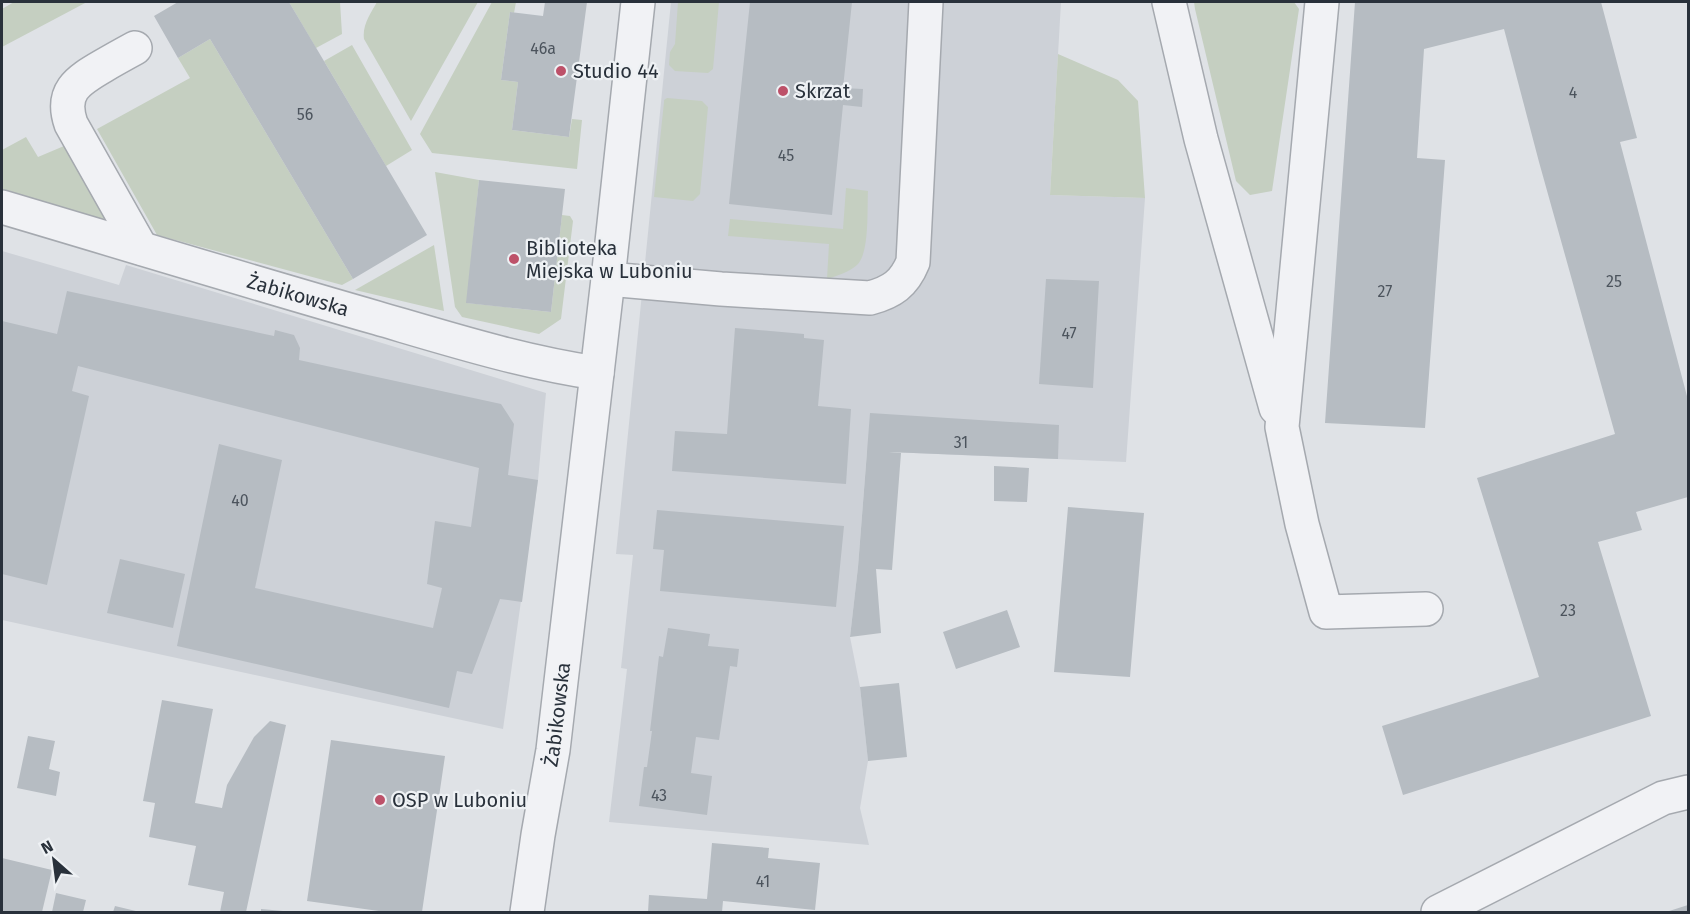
<svg xmlns="http://www.w3.org/2000/svg" width="1690" height="914" viewBox="0 0 1690 914" font-family="'Fira Sans',sans-serif">
<style>
.built{fill:#cdd1d7}
.green{fill:#c5cfc1}
.building{fill:#b6bcc2}
.lines{fill:none;stroke-linecap:round;stroke-linejoin:round}
.minor-casing{stroke:#a5a9af;stroke-width:36}
.minor{stroke:#f1f2f5;stroke-width:33}
.poi-dot{fill:#bd5169;stroke:#eef1f4;stroke-width:2}
.labels{text-anchor:middle;dominant-baseline:central;stroke-width:4.5;stroke-linejoin:round;paint-order:stroke}
.number-label{font-size:16px;fill:#4c545d}
.poi-label{font-size:20px;fill:#29313b;stroke:#eef1f4;text-anchor:start}
.street-label{font-size:20px;fill:#29313b;stroke:#eef1f4}
</style>
<rect width="100%" height="100%" fill="#dfe2e6"/>
<path class="built" d="M671 2H1061L1050 195 1145 198 1126 462 867 451 858 567 850 637 860 687 868 761 860 808 869 845 609 822 627 669 621 668 633 555 616 554Z
M2 251 119 285 126 265 546 393 538 480 503 729 2 620Z"/>
<path class="green" d="M14 2H87L2 47V9Z
M289 2H340L342 34 316 48Z
M377 2H478L411 121 364 39C362 25 371 13 377 2Z
M492 2H516L514 13 510 12 501 80 518 82 512 130 569 137 572 119 582 120 577 169 432 153 420 134Z
M678 2H719L713 69 708 73 675 71 669 65 670 52 675 44Z
M1194 2H1294L1299 9 1272 191 1250 195 1236 181 1195 9Z
M210 39 353 279 342 285 157 235 97 129 190 78 178 58Z
M352 45 412 150 386 166 324 61Z
M1058 54 1118 80 1138 101 1145 198 1050 195Z
M667 98 702 101 708 107 700 194 693 201 654 197 664 102V100Z
M26 137 38 157 64 146 108 221 2 192V150Z
M435 172 479 180 467 303 551 312 562 215 570 216 573 221 561 319 539 334 462 317 455 307Z
M846 188 868 191C867 208 870 253 857 265 849 272 837 276 827 279L829 244 728 236 730 219 843 229Z
M434 245 444 311 355 290Z"/>
<path class="building" d="M178 2H289L427 235 353 279 210 39 178 58 154 16Z
M545 2H587L569 137 512 130 518 82 501 80 510 12 543 16Z
M750 2H852L843 88 863 89 862 107 843 105 832 215 729 204Z
M1355 2H1601L1637 138 1620 142 1688 400V497L1636 512 1642 530 1598 542 1651 716 1403 795 1382 726 1539 677 1477 478 1615 434 1539 162 1504 29 1424 49 1417 158 1445 160 1425 428 1325 423Z
M479 180 565 189 551 312 466 303Z
M1046 279 1099 281 1093 388 1039 384Z
M67 291 274 336 275 330 294 335 300 348 299 360 501 404 514 424 508 475 538 480 522 602 500 599 472 674 457 671 449 708 177 646 219 444 282 460 255 588 433 628 442 588 427 584 435 521 471 527 479 468 78 366 72 391 89 396 47 585 2 574V321L57 334Z
M735 328 804 334V338L824 340 818 406 851 409 846 484 672 471 675 431 727 434Z
M870 413 1059 425 1058 459 889 452 901 453 892 570 876 569 881 633 850 637 858 567Z
M994 466 1029 468 1027 502 994 501Z
M1068 507 1144 513 1130 677 1054 672Z
M657 510 844 526 836 607 660 591 664 550 653 549Z
M120 559 185 574 173 628 107 613Z
M1007 610 1020 647 956 669 943 632Z
M668 628 710 634 708 646 739 649 737 667 730 666 719 740 696 737 691 773 712 776 707 815 639 806 644 767H647L652 731H650L659 656 663 657Z
M899 683 907 757 868 761 860 687Z
M162 700 213 709 195 803 222 808 227 785 254 737 270 721 286 725 246 912H220L224 892 188 885 196 846 149 837 155 803 143 801Z
M28 736 55 741 49 769 60 772 56 796 17 788Z
M331 740 445 756 422 912H386L307 901Z
M712 843 769 848 768 858 820 863 815 910 723 901 722 912H648L649 895 707 899Z
M2 858 52 870 42 912H2Z
M56 893 86 900 83 912H52Z
M1688 905V912H1666Z
M115 906 140 912H113Z
M261 909 283 911V912H261Z"/>
<g class="lines">
<defs>
<g id="minor">
<path d="M1169 2 1201 139 1276 408"/>
<path d="M1322 2 1282 427 1302 524 1326 612 1426 609"/>
<path d="M135 48C124 54 113 60 103 66 77 81 60 92 71 124L141 248"/>
<path id="s1" d="M2 207C127 244 251 282 377 318 449 339 522 362 597 373"/>
<path d="M608 279 721 289 870 298C892 292 904 284 913 262L926 2"/>
<path id="s2" d="M527 912 538 835 553 750 608 279 638 2"/>
<path d="M1438 912 1663 798 1688 792"/>
</g>
</defs>
<use href="#minor" class="minor-casing"/>
<use href="#minor" class="minor"/>
</g>
<g class="poi-dot">
<circle cx="561" cy="71" r="6"/>
<circle cx="783" cy="91" r="6"/>
<circle cx="514" cy="259" r="6"/>
<circle cx="380" cy="800" r="6"/>
</g>
<g class="labels">
<g class="number-label">
<text x="543" y="48">46a</text>
<text x="1573" y="92">4</text>
<text x="305" y="114">56</text>
<text x="786" y="155">45</text>
<text x="1614" y="281">25</text>
<text x="1385" y="291">27</text>
<text x="1069" y="333">47</text>
<text x="961" y="442">31</text>
<text x="240" y="500">40</text>
<text x="1568" y="610">23</text>
<text x="659" y="795">43</text>
<text x="763" y="881">41</text>
</g>
<g class="poi-label">
<text x="573" y="71">Studio 44</text>
<text x="795" y="91">Skrzat</text>
<text x="526" y="248">Biblioteka<tspan x="526" dy="23">Miejska w Luboniu</tspan></text>
<text x="392" y="800">OSP w Luboniu</text>
</g>
<g class="street-label">
<text stroke="none"><textPath href="#s1" startOffset="309">Żabikowska</textPath></text>
<text stroke="none"><textPath href="#s2" startOffset="200">Żabikowska</textPath></text>
</g>
</g>
<rect width="1690" height="914" fill="none" stroke="#29313b" stroke-width="6"/>
<g transform="translate(54 860) rotate(332)" stroke="#eef1f4" stroke-width="4.5" paint-order="stroke">
<path d="M0-4.5L10 22L0 15L-10 22Z" fill="#29313b"/>
<text y="-9" font-size="16" font-weight="bold" text-anchor="middle" fill="#29313b">N</text>
</g>
</svg>
